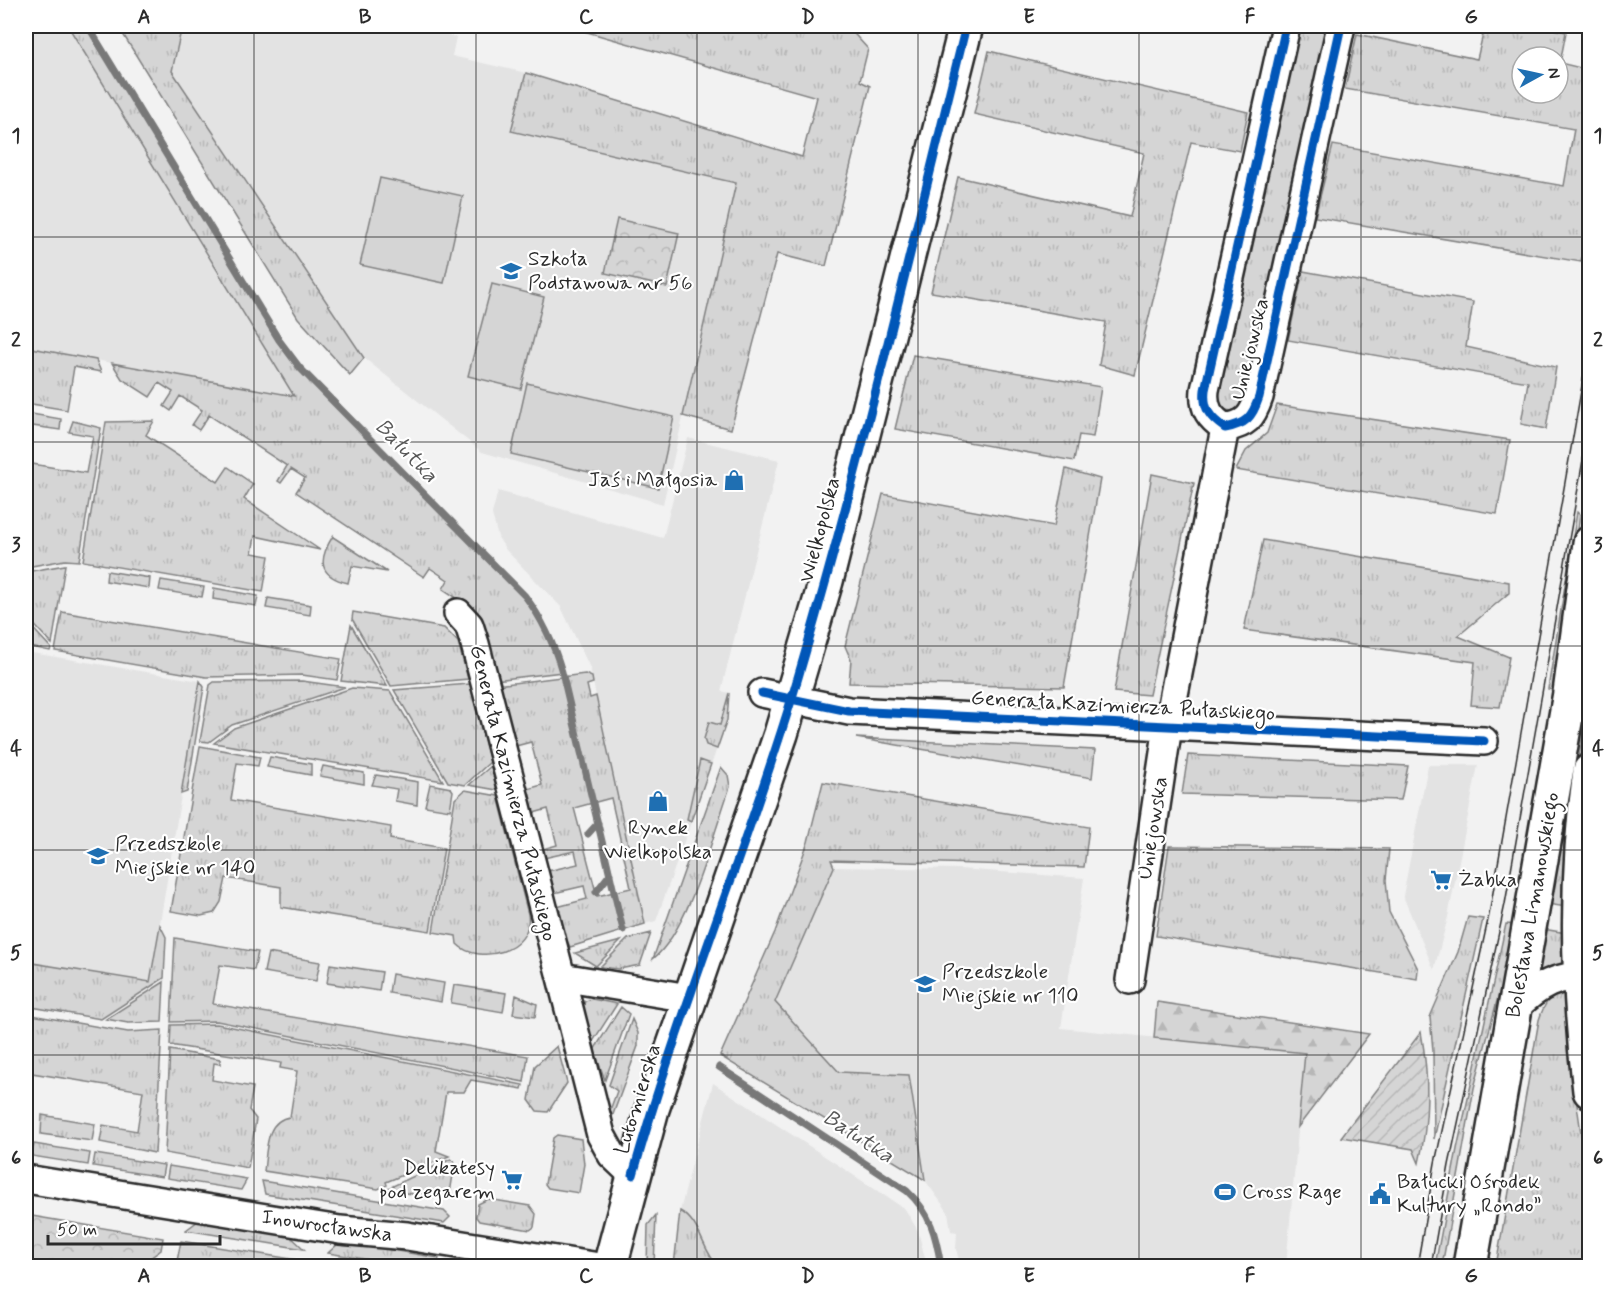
<svg xmlns="http://www.w3.org/2000/svg" width="1615" height="1292" viewBox="0 0 1615 1292" font-family="Mynerve,sans-serif">
<style>
.built{fill:#e3e3e3}
.grass{fill:url(#grass-tufts);stroke:#808080;stroke-width:1.5;fill-rule:evenodd}
.forest{fill:url(#forest-firs);stroke:#808080;stroke-width:1.5}
.park{fill:url(#park-crowns);stroke:#808080;stroke-width:1.5}
.garden{fill:url(#garden-furrows);stroke:#808080;stroke-width:1.5}
.pitch{fill:#d5d5d5;stroke:#808080;stroke-width:1.5}
.lines{fill:none;stroke-linecap:round;stroke-linejoin:round}
.stream{stroke:#787878;stroke-width:7}
.minor-casing{stroke:#2b2b2b;stroke-width:32}
.tertiary-casing{stroke:#2b2b2b;stroke-width:38}
.primary-casing{stroke:#2b2b2b;stroke-width:38}
.minor{stroke:#fff;stroke-width:27}
.tertiary{stroke:#fff;stroke-width:33}
.primary{stroke:#fff;stroke-width:33}
.tram{stroke:#2b2b2b;stroke-width:1.5}
.cycleway-casing{stroke:#fff;stroke-width:13}
.cycleway{stroke:#0057b8;stroke-width:9}
.grid{fill:none;stroke:#2b2b2b;stroke-width:1.5;stroke-opacity:0.55}
.labels{text-anchor:middle;dominant-baseline:central;stroke-width:4.5;stroke-linejoin:round;paint-order:stroke}
.poi-label{font-size:21px;fill:#2b2b2b;stroke:#fff;text-anchor:start}
.street-label{font-size:21px;fill:#2b2b2b;stroke:#fff}
.water-label{font-size:22px;font-style:italic;fill:#585858;stroke:#fff}
.neatline{fill:none;stroke:#2b2b2b;stroke-width:2}
.grid-label{font-size:20px;text-anchor:middle;font-weight:bold;fill:#2b2b2b}
</style>
<defs>
<pattern id="grass-tufts" width="24" height="20" patternUnits="userSpaceOnUse" patternTransform="scale(1.5)"><rect width="24" height="20" fill="#d5d5d5"/><path d="M3 7l-1-3M5 7V3M7 7l1-3M15 17l-1-3M17 17v-4M19 17l1-3" fill="none" stroke="#b7b7b7"/></pattern>
<pattern id="forest-firs" width="22" height="20" patternUnits="userSpaceOnUse" patternTransform="scale(1.5)"><rect width="22" height="20" fill="#d5d5d5"/><path d="M5 1l3.5 6h-7zM16 11l3.5 6h-7z" fill="#b7b7b7"/></pattern>
<pattern id="park-crowns" width="20" height="18" patternUnits="userSpaceOnUse" patternTransform="scale(1.5)"><rect width="20" height="18" fill="#d5d5d5"/><path d="M2 6a3 3 0 1 1 6 0M12 15a3 3 0 1 1 6 0" fill="none" stroke="#b7b7b7"/></pattern>
<pattern id="garden-furrows" width="10" height="10" patternUnits="userSpaceOnUse" patternTransform="scale(1.5)"><rect width="10" height="10" fill="#d5d5d5"/><path d="M-1 1l2-2M0 10L10 0M9 11l2-2" fill="none" stroke="#b7b7b7"/></pattern>
</defs>
<rect width="100%" height="100%" fill="#f2f2f2"/>
<filter id="ink" filterUnits="userSpaceOnUse"><feTurbulence type="fractalNoise" baseFrequency=".0167" numOctaves="2"/><feDisplacementMap in="SourceGraphic" scale="12" xChannelSelector="R" yChannelSelector="G"/><feConvolveMatrix kernelMatrix="1 2 1 2 8 2 1 2 1" color-interpolation-filters="sRGB"/></filter>
<g filter="url(#ink)">
<path class="built" d="M26 26H68L294 397 26 347Z
M182 26H449L447 35 456 37 452 56 526 73 511 131 737 183 663 504 482 452 364 358 172 71Z
M688 438 779 460 721 691 729 693 727 720 656 921 645 924 590 668 561 607 506 550 498 537 492 514 498 491 663 538Z
M26 652 200 681 150 983 26 962Z
M1428 765H1478L1448 917 1434 970 1403 896Z
M834 867 959 869 1084 878 1061 1028 1305 1053 1286 1266H960L956 1248 957 1232 951 1231 948 1212 925 1180 909 1075 839 1072 775 1002Z
M713 1083 905 1209 918 1231 927 1266H674L680 1211Z"/>
<path class="grass" d="M68 26H88L279 340 300 368 525 596 547 629 562 672 495 680 478 612 443 589 448 580 430 568 424 577 296 492 305 478 291 469 281 483 278 481 287 466 209 415 199 430 192 425 202 410 180 396 171 411 164 406 173 392 159 383 150 397 122 379 112 363 294 396Z
M118 26H182L172 71 364 358 350 375 298 318Z
M566 26H847L868 49 860 81 870 86 826 266 777 254 731 429 683 416 736 183 511 131 526 73 802 157 817 97Z
M1300 26H1329L1245 402C1236 412 1231 413 1218 407L1216 391Z
M1485 26H1539L1566 32 1560 63 1589 70V213L1581 262 1315 217 1333 145 1564 186 1574 129 1345 89 1357 34 1477 59ZM1522 57H1558V93H1522Z
M989 51 1248 112 1240 151 1191 142 1135 375 1099 365 1106 322 931 292 958 177 1130 217 1144 153 974 114Z
M1303 271 1473 302 1466 347 1556 367 1546 429 1521 424 1528 382 1288 340Z
M26 347 96 360 101 372 74 367 67 410 26 403Z
M913 355 1101 387 1093 437 1079 435 1074 461 895 429Z
M1277 405 1510 440 1497 514 1236 470 1246 451 1267 433Z
M26 413 61 419 60 430 26 425Z
M73 421 101 428 79 561 65 560 26 567V463L86 473 93 436 69 432Z
M154 421 146 435 218 482 228 467 253 484 244 499 320 550 255 536 252 553 269 556 263 592 83 561 106 422Z
M1066 469 1100 479 1064 687 849 683 851 660 845 646 883 494 1054 526Z
M1152 474 1194 483 1149 695 1114 692Z
M1577 512 1580 515 1557 691 1548 689Z
M333 536V537L387 572 352 566 348 583C318 576 318 560 333 536Z
M1263 540 1509 582V593L1458 636 1509 657 1500 707 1471 705 1475 662 1244 630Z
M65 565 52 644 26 616V572Z
M107 571 150 578 149 588 106 581Z
M161 580 204 587 202 597 159 590Z
M214 588 258 596 256 606 213 599Z
M268 598 311 605 310 615 266 608Z
M62 612 341 659 337 680 302 675 206 677 55 651Z
M353 612 444 628 458 642 468 679 391 686 352 619Z
M26 621 51 648 50 651 26 646Z
M351 625 387 686 341 681Z
M1589 651V691L1574 795 1566 907 1547 904Z
M585 674 592 677 593 683 587 685 590 698 596 696 645 924 570 947 554 911 557 907 587 899 584 886 554 893 549 891 546 876 548 871 578 864 575 851 544 858 540 856 539 850 557 845 548 809 530 814 524 790 542 785 531 742 512 747 496 685ZM611 798 631 888 597 896 574 808Z
M200 681 204 687 187 792 181 794Z
M302 681 345 687 232 725 209 742 200 741 210 685 214 682Z
M470 684 490 762 465 785 448 782 394 690Z
M352 688 390 691 443 781 214 743 234 728Z
M729 693 727 720 717 749 706 745 704 739 709 722 720 725Z
M856 738 1095 750 1092 778Z
M200 746 260 757 258 766 237 763 231 800 391 827 390 839 444 848 430 931 281 907V887L226 878 221 902 214 913 201 916 171 911Z
M1188 755 1408 766 1401 800 1182 794Z
M270 757 311 764V775L267 767Z
M700 760 711 764 691 821 687 819Z
M323 766 364 773V784L320 776Z
M491 766 497 790 469 785Z
M721 767 728 775 730 787C713 834 690 929 653 959Z
M376 775 418 782 417 805 395 801 397 789 372 785Z
M823 782 1089 827 1084 867 831 860 834 867 775 1002 839 1072 909 1075 925 1180 720 1056 775 932 808 842Z
M430 784 451 788 453 791 450 810 425 806Z
M465 790 498 796 528 914C534 953 477 965 457 944L456 936 433 932 455 799Z
M1169 846 1389 849 1386 880 1389 912 1418 969 1417 979 1156 936Z
M1468 917 1483 919 1434 1139 1433 1051 1430 1017 1458 952Z
M1506 924 1517 925 1474 1088 1442 1266H1435L1457 1149Z
M160 925 166 937 164 978 101 1019 26 1006V962L150 982Z
M1543 929 1566 933 1567 965 1552 967 1535 977Z
M651 933 640 965 619 969 600 967 628 939Z
M175 938 258 952 254 970 220 965 213 1004 528 1056 524 1082 217 1021 171 1022Z
M621 941 596 966 575 953Z
M268 953 320 962 316 981 264 972Z
M330 964 382 972 379 991 327 983Z
M392 974 444 983 441 1002 389 993Z
M164 982 162 1022 128 1023 106 1019Z
M454 985 506 993 503 1012 451 1003Z
M1567 985 1577 1105 1589 1188V1266H1496L1539 1020C1544 1003 1552 993 1567 985Z
M516 995 537 1004 535 1017 513 1014Z
M592 999 617 1004 592 1043 583 1007 585 1001Z
M621 1007 629 1014 605 1080 594 1050Z
M26 1014 128 1032 162 1030 155 1153 100 1142 103 1125 137 1131 143 1091 26 1072Z
M632 1019 638 1033V1046L611 1120 609 1113 617 1091 609 1085Z
M217 1024 523 1085 522 1089 471 1080 464 1092H446L436 1151 449 1156 386 1182 387 1185 378 1189 264 1171C267 1150 265 1120 290 1117L297 1071 280 1068 281 1063 170 1045 171 1025Z
M557 1046 567 1083 548 1112 537 1111 529 1100 535 1066Z
M170 1050 220 1059V1064L214 1063 212 1080 253 1087 249 1110 256 1119 248 1168 165 1153Z
M42 1115 95 1124 92 1141 41 1134Z
M557 1135 581 1139 584 1164 579 1193 548 1188 545 1184 553 1138Z
M34 1144 90 1153 88 1165 32 1156Z
M95 1154 164 1165 162 1177 93 1166Z
M451 1159 455 1163 449 1199 384 1190Z
M169 1166 247 1179 241 1190 167 1178Z
M262 1181 444 1211 450 1217 444 1223 265 1194Z
M488 1199 530 1206 536 1214 534 1227 530 1230 479 1221 476 1217 478 1204Z
M680 1211C701 1222 702 1251 718 1266H674Z
M656 1215 654 1266H647L648 1225Z
M198 1221 289 1235 304 1249 186 1230Z
M181 1241 303 1261V1266H176Z
M344 1242 439 1258 437 1266H408L328 1253 338 1244Z"/>
<path class="forest" d="M1157 1002 1369 1034 1298 1127 1305 1053 1154 1038Z"/>
<path class="park" d="M617 219 679 233 667 287 605 273Z
M26 1215 163 1238 161 1250 139 1266H26Z"/>
<path class="garden" d="M1421 1032C1429 1075 1429 1121 1419 1163L1413 1149 1341 1137Z"/>
<path class="pitch" d="M380 178 463 196 444 283 360 265Z
M492 284 544 297 521 389 468 376Z
M527 383 674 417 658 488 511 454Z"/>
<g class="lines">
<path class="stream" d="M88 26 279 340 300 368 525 596C543 620 554 644 562 672L623 930
M588 834 598 823
M596 892 610 874
M719 1067 907 1191C931 1213 936 1236 941 1266"/>
<defs>
<path id="minor" d="M1286 26 1205 390C1203 409 1210 418 1225 428 1246 424 1252 418 1259 397L1341 26
M458 613 469 625 475 644 561 977 689 998
M762 693 849 711 1484 741
M561 977 601 1135 612 1155 633 1175
M1130 980 1168 726 1225 428
M1515 1008C1539 985 1557 975 1590 976
M26 1179 340 1230 407 1236 593 1266"/>
<path id="tertiary" d="M610 1266 652 1109 781 734 826 581 966 26"/>
<path id="primary" d="M1590 771C1575 877 1577 985 1590 1091
M1470 1266 1570 693 1590 543"/>
</defs>
<use href="#minor" class="minor-casing"/>
<use href="#tertiary" class="tertiary-casing"/>
<use href="#primary" class="primary-casing"/>
<use href="#minor" class="minor"/>
<use href="#tertiary" class="tertiary"/>
<use href="#primary" class="primary"/>
<path class="tram" d="M1417 1266 1435 1163 1489 915 1590 340
M1431 1266 1449 1165 1505 904 1590 420"/>
<defs>
<path id="cycleway" d="M1286 26 1205 390C1203 409 1210 418 1225 428 1246 424 1252 418 1259 397L1341 26
M762 693 849 711 1484 741
M633 1175C678 1014 742 860 791 701 858 478 910 251 966 26"/>
</defs>
<use href="#cycleway" class="cycleway-casing"/>
<use href="#cycleway" class="cycleway"/>
</g>
</g>
<path class="grid" d="M254 26V1266M476 26V1266M697 26V1266M918 26V1266M1139 26V1266M1361 26V1266M26 237H1590M26 442H1590M26 646H1590M26 850H1590M26 1055H1590"/>
<defs>
<symbol id="school-bare" viewBox="-9 -9 18 18"><path d="M0-5L7-2L0 1L-7-2ZM-4 1L0 2.5L4 1V4Q0 6-4 4Z" fill="#1f6fb2" stroke="#fff" stroke-width="2.5" paint-order="stroke"/></symbol>
<symbol id="shop-bare" viewBox="-9 -9 18 18"><path d="M-5-2.5h2.3a2.7 3.5 0 0 1 5.4 0H5L5.5 6h-11ZM-1.5-2.5h3a1.5 2.3 0 0 0-3 0Z" fill="#1f6fb2" stroke="#fff" stroke-width="2.5" paint-order="stroke"/></symbol>
<symbol id="supermarket-bare" viewBox="-9 -9 18 18"><path d="M-6-5.5h2.5l.6 2H6L4.5 2H-2.5L-4.4-4H-6ZM-1.5 3.2a1.3 1.3 0 1 0 .1 0ZM3 3.2a1.3 1.3 0 1 0 .1 0Z" fill="#1f6fb2" stroke="#fff" stroke-width="2.5" paint-order="stroke"/></symbol>
<symbol id="stadium-bare" viewBox="-9 -9 18 18"><path d="M0-5a6.5 5 0 1 0 0 10a6.5 5 0 1 0 0-10ZM-3.5-1.8h7v3.6h-7Z" fill="#1f6fb2" stroke="#fff" stroke-width="2.5" paint-order="stroke"/></symbol>
<symbol id="civic-bare" viewBox="-9 -9 18 18"><path d="M-.6-6.5H3V-4.5H.6V-3L4-1V1h2V6H-6V1h2V-1L-.6-3ZM-1.2 2.5V6h2.4V2.5Z" fill="#1f6fb2" stroke="#fff" stroke-width="2.5" paint-order="stroke"/></symbol>
</defs>
<g fill-rule="evenodd">
<use href="#school-bare" x="496" y="256" width="30" height="30"/>
<use href="#shop-bare" x="719" y="465" width="30" height="30"/>
<use href="#shop-bare" x="643" y="786" width="30" height="30"/>
<use href="#school-bare" x="83" y="841" width="30" height="30"/>
<use href="#supermarket-bare" x="1426" y="865" width="30" height="30"/>
<use href="#school-bare" x="910" y="969" width="30" height="30"/>
<use href="#supermarket-bare" x="497" y="1165" width="30" height="30"/>
<use href="#stadium-bare" x="1210" y="1177" width="30" height="30"/>
<use href="#civic-bare" x="1365" y="1179" width="30" height="30"/>
</g>
<g class="labels">
<g class="poi-label">
<text x="528" y="259">Szkoła<tspan x="528" dy="24">Podstawowa nr 56</tspan></text>
<text x="717" y="480" text-anchor="end">Jaś i Małgosia</text>
<text x="658" y="828" text-anchor="middle">Rynek<tspan x="658" dy="24">Wielkopolska</tspan></text>
<text x="115" y="844">Przedszkole<tspan x="115" dy="24">Miejskie nr 140</tspan></text>
<text x="1458" y="880">Żabka</text>
<text x="942" y="972">Przedszkole<tspan x="942" dy="24">Miejskie nr 110</tspan></text>
<text x="495" y="1168" text-anchor="end">Delikatesy<tspan x="495" dy="24">pod zegarem</tspan></text>
<text x="1397" y="1182">Bałucki Ośrodek<tspan x="1397" dy="24">Kultury „Rondo”</tspan></text>
<text x="1242" y="1192">Cross Rage</text>
</g>
<g class="street-label">
<text transform="translate(1250 349) rotate(-76)">Uniejowska</text>
<text transform="translate(820 530) rotate(-75)">Wielkopolska</text>
<text transform="translate(1123 706) rotate(3)">Generała Kazimierza Pułaskiego</text>
<text transform="translate(513 793) rotate(76)">Generała Kazimierza Pułaskiego</text>
<text transform="translate(1153 828) rotate(-81)">Uniejowska</text>
<text transform="translate(1533 905) rotate(-80)">Bolesława Limanowskiego</text>
<text transform="translate(638 1099) rotate(-73)">Lutomierska</text>
<text transform="translate(327 1226) rotate(8)">Inowrocławska</text>
</g>
<g class="water-label">
<text transform="translate(406 451) rotate(46)">Bałutka</text>
<text transform="translate(858 1137) rotate(33)">Bałutka</text>
</g>
</g>
<rect width="1615" height="1292" fill="none" stroke="#fff" stroke-width="66"/>
<g transform="translate(1540 75) rotate(82)"><circle r="28" fill="#ffffff" stroke="#aaaaaa" stroke-width="1.5"/>
<path d="M0-4.5L10 22L0 15L-10 22Z" fill="#1f6fb2"/>
<text y="-9" font-size="16" font-weight="bold" text-anchor="middle" fill="#2b2b2b">N</text>
</g>
<path d="M48 1235v9h172v-9" fill="none" stroke="#2b2b2b" stroke-width="3"/>
<text x="57" y="1235" font-size="18" fill="#2b2b2b" stroke="#ffffff" stroke-width="4.5" paint-order="stroke">50 m</text>
<rect x="33" y="33" width="1549" height="1226" class="neatline"/>
<g class="grid-label">
<text x="144" y="23">A</text>
<text x="365" y="23">B</text>
<text x="586" y="23">C</text>
<text x="808" y="23">D</text>
<text x="1029" y="23">E</text>
<text x="1250" y="23">F</text>
<text x="1471" y="23">G</text>
<text x="16" y="142">1</text>
<text x="1598" y="142">1</text>
<text x="16" y="346">2</text>
<text x="1598" y="346">2</text>
<text x="16" y="551">3</text>
<text x="1598" y="551">3</text>
<text x="16" y="755">4</text>
<text x="1598" y="755">4</text>
<text x="16" y="959">5</text>
<text x="1598" y="959">5</text>
<text x="16" y="1164">6</text>
<text x="1598" y="1164">6</text>
<text x="144" y="1282">A</text>
<text x="365" y="1282">B</text>
<text x="586" y="1282">C</text>
<text x="808" y="1282">D</text>
<text x="1029" y="1282">E</text>
<text x="1250" y="1282">F</text>
<text x="1471" y="1282">G</text>
</g>
</svg>
